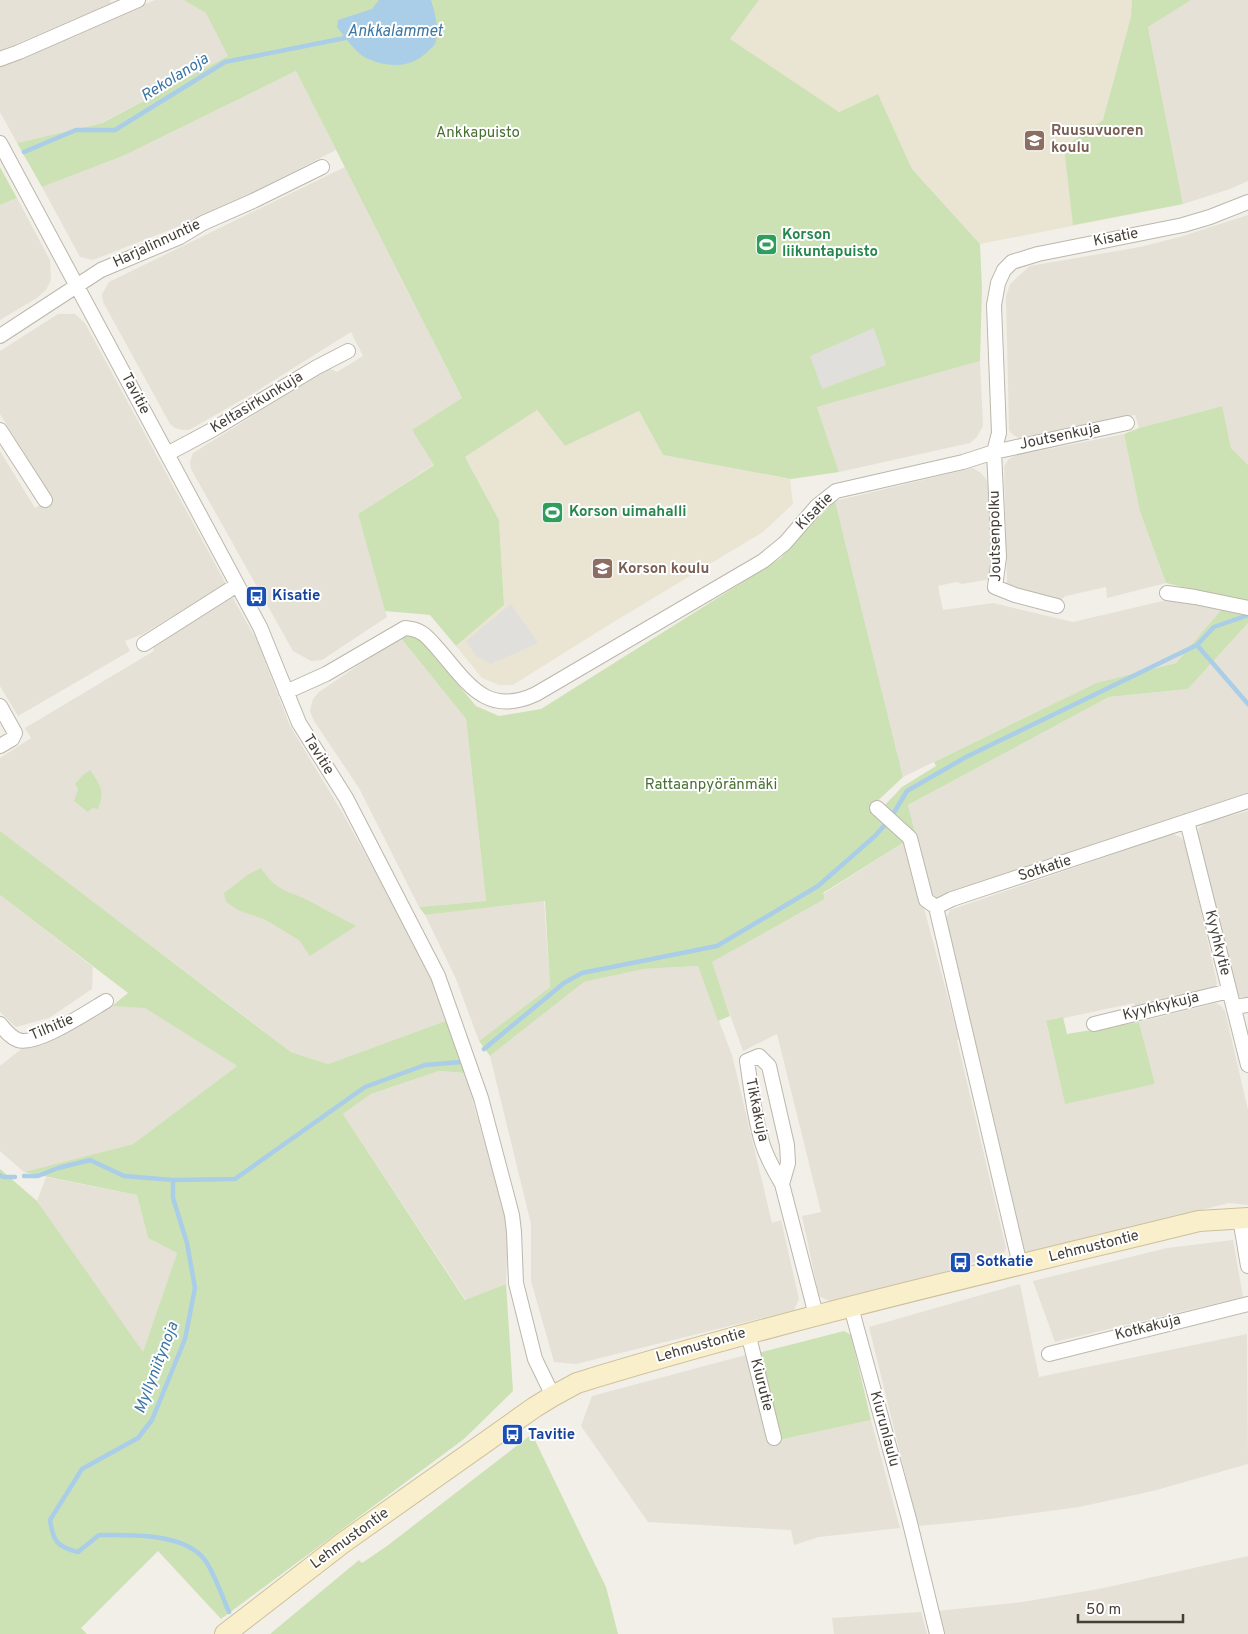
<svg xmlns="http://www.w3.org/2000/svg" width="1248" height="1634" viewBox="0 0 1248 1634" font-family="Overpass,sans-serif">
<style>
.residential{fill:#e5e1d6}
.education{fill:#eae4d3}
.green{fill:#cce2b5}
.parking{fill:#e1dfdc}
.water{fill:#aacde8}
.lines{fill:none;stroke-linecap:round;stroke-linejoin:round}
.stream{stroke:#aacde8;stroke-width:4.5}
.street-casing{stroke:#bcb7ab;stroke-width:16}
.secondary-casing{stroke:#cdc19c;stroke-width:22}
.street{stroke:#fff;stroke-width:14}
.secondary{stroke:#f9efcb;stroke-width:20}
.labels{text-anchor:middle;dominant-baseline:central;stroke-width:4;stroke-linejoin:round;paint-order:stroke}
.education-label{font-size:15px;font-weight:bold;fill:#785e54;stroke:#fff;text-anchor:start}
.park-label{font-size:15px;fill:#477031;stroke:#fff}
.leisure-label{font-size:15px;font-weight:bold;fill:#27864d;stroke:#fff;text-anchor:start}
.street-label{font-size:15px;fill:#443f37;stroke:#fff}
.transit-label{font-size:15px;font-weight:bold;fill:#164399;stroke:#fff;text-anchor:start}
.water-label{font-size:16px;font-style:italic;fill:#3c76a5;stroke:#fff}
</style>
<rect width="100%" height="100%" fill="#f2efe8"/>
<path class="residential" d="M0 0H110L111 3 0 51Z
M155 0H207L228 56 101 123 17 143 0 112V65Z
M1191 0H1248V181L1230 189 1183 204 1148 26Z
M296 71 336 150 210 214 93 260 80 257 42 187 123 156Z
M345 167 480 434 358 514 387 617 322 660 311 661 293 651 191 469 190 462 193 453 329 368 337 372 363 356 351 332 252 394 189 430H182L175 428 170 424 103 302 102 294 109 282Z
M17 198 50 260 51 280 46 290 37 298 0 320V205Z
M1248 215V465L1231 448 1221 406 1139 428 1135 415 1020 439 1012 434 1009 430 1006 297 1010 284 1030 266 1140 247 1183 236Z
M58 314H75L85 323 226 584 143 634 125 641 130 651 18 716 0 686V451L35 508 52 498 0 414V351Z
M980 361 983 426 977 437 970 443 839 472 817 407Z
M1124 434 1140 512 1166 583 1107 598 1106 587 1066 596 1059 601 1007 584 1004 466 1008 460 1014 456Z
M973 468 981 473 986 479 989 486 991 579 962 584 956 582 938 586 943 610 993 603 1073 622 1171 599 1221 610 1176 663 1096 683 903 777 835 501Z
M232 596 257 641 290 726 342 812 400 917 431 979 448 1020 328 1064 291 1052 234 1008 0 832V758L31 738 25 728 154 651 152 645Z
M1248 623V797L939 900 935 899 927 892 908 805 1109 697 1188 689Z
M400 637 466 719 486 901 419 907 359 788 314 721 310 711 313 699 319 692Z
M1248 811V998H1245L1238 996 1235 991 1198 835 1199 828 1206 823Z
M1173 834 1180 837 1186 843 1217 983 1215 988 1136 1008 1134 1003 1046 1022 1065 1103 1155 1084 1139 1022 1216 1003 1221 1006 1225 1011 1248 1110V1205L1229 1203 1030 1253 1025 1252 1021 1249 945 921 950 910Z
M906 841 920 905 924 908 959 1039 957 1040 1006 1248 1004 1254 1001 1256 957 1267 956 1272 829 1301 819 1296 802 1216 821 1212 777 1034 743 1051 711 962 825 899 823 894Z
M0 895 93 967 92 989 49 1018 16 1027 0 1012Z
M544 901 550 987 479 1041 456 979 425 915Z
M698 966 732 1055 772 1223 781 1220 799 1299 794 1310 576 1364 554 1362 531 1281V1224L490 1056 584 982 644 969Z
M112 1006 144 1007 237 1066 133 1144 24 1172 0 1151V1066L25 1046 42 1045 63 1035Z
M439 1071 465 1073 508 1227 506 1284 466 1300 343 1114 371 1094Z
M46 1177 137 1195 148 1238 177 1253 143 1353 37 1201Z
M1233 1240 1243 1297 1055 1342 1033 1281 1167 1248Z
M1020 1284 1039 1377 1247 1334 1248 1464 1153 1491 1079 1507 990 1519 918 1526 869 1327Z
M746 1355 770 1444 779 1440 871 1420 900 1528 819 1537 794 1545 791 1530 648 1522 581 1426 592 1396Z
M1248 1556V1634H943L937 1611 1022 1602 1099 1589Z
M921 1612 927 1634H834L832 1618Z"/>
<path class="education" d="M759 0H1191L1148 27 1183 204 980 244 912 169 878 94 839 112 729 39Z
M537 410 565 446 639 411 663 455 790 479 793 504 763 532 602 629 513 685H499L482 678 456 646 504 605 499 520 465 457Z"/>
<path class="green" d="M184 0H759L730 39 839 112 878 94 912 169 980 244 982 288 980 361 817 407 839 472 791 479 663 455 639 411 565 446 537 410 465 457 499 520 504 605 456 646 430 615 385 611 358 514 434 465 412 430 462 398 296 71 123 156 42 187 17 143 102 123 228 56 206 13Z
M1132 0H1191L1148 27 1183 204 1073 225 1064 147 1103 120 1131 17Z
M0 167 17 198 0 205Z
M1222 406 1231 448 1248 465V603L1166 583 1140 512 1124 434 1139 428Z
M835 501 903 777 871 807 906 841 823 893 825 899 712 962 730 1016 718 1021 698 966 644 969 584 982 490 1056 479 1041 550 987 545 901 425 915 419 907 486 901 466 719 400 637 413 636 423 643 476 706 499 716 541 709 781 558 800 535Z
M1221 610 1248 616V623L1188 689 1109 697 908 805 915 834 883 807 902 787 936 766 934 762 1096 683 1176 663Z
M90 770C101 786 105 790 98 809L92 808 88 812 74 801 78 789 75 784 83 775Z
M0 831 291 1052 328 1064 448 1020 465 1073 439 1071 371 1094 343 1114 465 1300 506 1284 513 1391 464 1439 221 1619 158 1551 81 1628 87 1634H0V1169L37 1201 143 1352 177 1253 148 1238 137 1195 24 1172 133 1144 237 1066 145 1008 112 1006 128 993 0 895Z
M261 868C279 894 287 889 311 902 326 910 341 918 356 926L310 956 299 940 264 919 240 911 226 902 224 893 249 874Z
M1063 1017 1067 1034 1139 1022 1155 1084 1065 1104 1046 1021Z
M844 1331 851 1335 871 1420 779 1440 758 1353Z
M532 1434 606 1587 618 1634H270L359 1560 362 1563 387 1546Z"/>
<path class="parking" d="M874 328 886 365 822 389 810 356Z
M511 604 538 643 491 664 476 656 466 641Z"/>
<path class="water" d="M379 0H431C435 13 439 28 436 41 435 45 432 48 429 50 412 69 388 68 366 58 356 53 344 36 337 27L338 20 372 9Z"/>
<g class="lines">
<path class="stream" d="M24 152 76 130H115L225 62 345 38
M1197 645 1248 704
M484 1049 564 983 582 973 717 946 818 886 875 836 890 819 907 791 966 757 1197 645 1214 627 1248 615
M0 1175 3 1177H15
M24 1176H38L58 1168 90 1160 124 1176 173 1180 235 1179 365 1087 425 1065 461 1062
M173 1180V1198L187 1243 195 1288 185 1339 152 1420 138 1438 82 1469 50 1520C53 1541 57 1547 78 1552L99 1535C130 1535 188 1532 207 1563 216 1578 222 1596 229 1612"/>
<defs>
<path id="street" d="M0 59 19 52 138 0
M0 143 260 627 299 723 346 798 438 976 481 1098 512 1215 514 1232 516 1283 535 1359 553 1396
M0 336 101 270 180 237 203 223 253 201 322 167
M0 430 45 500
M167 454 212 430 317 367 348 351
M1167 593 1195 597 1248 608
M1057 606 1015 595 995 587 999 557 994 452 1127 423
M144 644 237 585
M286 692 326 674 405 628C423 629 428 638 439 650 468 684 487 717 536 694L763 561 785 543 817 506 836 491 963 462 994 452 999 433 994 305 998 283 1004 270 1012 262 1038 254 1183 225 1210 217 1248 202
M0 706 15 733 12 739 0 746
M877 808 910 838 926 900 936 907
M1187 821 1248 1065
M1234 1007 1248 1005
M0 1024C5 1030 10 1037 18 1040 35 1047 89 1011 106 1001
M1094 1024 1229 991
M782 1184C774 1170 766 1157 762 1142 754 1116 751 1087 747 1061L759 1056 769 1066 787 1145 788 1163 782 1184 816 1315
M1240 1218 1248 1266
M1020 1265 936 907 952 899 1248 801
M852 1307 854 1318 909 1519 937 1634
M748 1333 774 1438
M1049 1354 1248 1304"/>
<path id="secondary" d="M225 1634 344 1542 535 1407 553 1396 577 1383C782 1320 991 1272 1199 1221L1248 1218"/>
</defs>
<use href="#street" class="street-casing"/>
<use href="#secondary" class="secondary-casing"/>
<use href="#street" class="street"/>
<use href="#secondary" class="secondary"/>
</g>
<defs>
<symbol id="school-square" viewBox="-11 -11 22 22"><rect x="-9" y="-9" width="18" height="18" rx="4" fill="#8d6e63" stroke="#fff"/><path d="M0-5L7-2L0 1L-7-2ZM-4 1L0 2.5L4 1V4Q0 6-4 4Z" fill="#fff"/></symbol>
<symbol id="stadium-square" viewBox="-11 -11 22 22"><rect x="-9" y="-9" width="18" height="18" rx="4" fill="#2e9e5b" stroke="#fff"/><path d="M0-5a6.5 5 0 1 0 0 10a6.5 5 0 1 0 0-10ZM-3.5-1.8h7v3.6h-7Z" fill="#fff"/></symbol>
<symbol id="bus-square" viewBox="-11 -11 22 22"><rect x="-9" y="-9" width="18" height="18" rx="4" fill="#1a4fb4" stroke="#fff"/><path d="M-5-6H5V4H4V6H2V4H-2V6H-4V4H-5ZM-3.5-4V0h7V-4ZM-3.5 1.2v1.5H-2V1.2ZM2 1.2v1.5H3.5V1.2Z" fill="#fff"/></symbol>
</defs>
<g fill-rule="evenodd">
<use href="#school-square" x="1022" y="128" width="25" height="25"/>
<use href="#stadium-square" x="754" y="232" width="25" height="25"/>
<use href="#stadium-square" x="540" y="500" width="25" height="25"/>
<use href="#school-square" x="590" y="556" width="25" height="25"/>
<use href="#bus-square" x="244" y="584" width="25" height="25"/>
<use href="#bus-square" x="948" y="1250" width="25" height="25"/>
<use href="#bus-square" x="500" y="1422" width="25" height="25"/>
</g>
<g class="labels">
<g class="education-label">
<text x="1051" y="131">Ruusuvuoren<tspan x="1051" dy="17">koulu</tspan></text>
<text x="618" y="569">Korson koulu</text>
</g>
<g class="park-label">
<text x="478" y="133">Ankkapuisto</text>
<text x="711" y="785">Rattaanpyöränmäki</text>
</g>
<g class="leisure-label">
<text x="782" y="235">Korson<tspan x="782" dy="17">liikuntapuisto</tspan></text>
<text x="569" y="512">Korson uimahalli</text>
</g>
<g class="street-label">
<text transform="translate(1116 238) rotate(-11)">Kisatie</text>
<text transform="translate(157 244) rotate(-25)">Harjalinnuntie</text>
<text transform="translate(135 394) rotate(62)">Tavitie</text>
<text transform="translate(257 403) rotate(-31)">Keltasirkunkuja</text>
<text transform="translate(1060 437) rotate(-12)">Joutsenkuja</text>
<text transform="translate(815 512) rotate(-45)">Kisatie</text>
<text transform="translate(996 536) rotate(-91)">Joutsenpolku</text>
<text transform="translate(318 755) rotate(58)">Tavitie</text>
<text transform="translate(1045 869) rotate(-18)">Sotkatie</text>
<text transform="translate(1217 943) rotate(76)">Kyyhkytie</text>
<text transform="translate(1161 1007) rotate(-14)">Kyyhkykuja</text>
<text transform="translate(52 1028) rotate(-23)">Tilhitie</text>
<text transform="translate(756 1110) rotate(78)">Tikkakuja</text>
<text transform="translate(1094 1247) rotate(-14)">Lehmustontie</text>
<text transform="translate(1148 1328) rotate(-14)">Kotkakuja</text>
<text transform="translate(701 1346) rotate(-16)">Lehmustontie</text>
<text transform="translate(761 1385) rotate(76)">Kiurutie</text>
<text transform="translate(884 1429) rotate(75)">Kiurunlaulu</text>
<text transform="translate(350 1539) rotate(-36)">Lehmustontie</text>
</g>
<g class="transit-label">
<text x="272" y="596">Kisatie</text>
<text x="976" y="1262">Sotkatie</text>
<text x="528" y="1435">Tavitie</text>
</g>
<g class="water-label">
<text x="395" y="32">Ankkalammet</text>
<text transform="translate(175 78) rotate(-32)">Rekolanoja</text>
<text transform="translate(157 1368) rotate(-69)">Myllyniitynoja</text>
</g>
</g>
<path d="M1078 1614v8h105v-8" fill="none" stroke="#443f37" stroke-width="2.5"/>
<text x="1086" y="1614" font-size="15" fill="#443f37" stroke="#ffffff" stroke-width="4" paint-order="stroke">50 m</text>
</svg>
